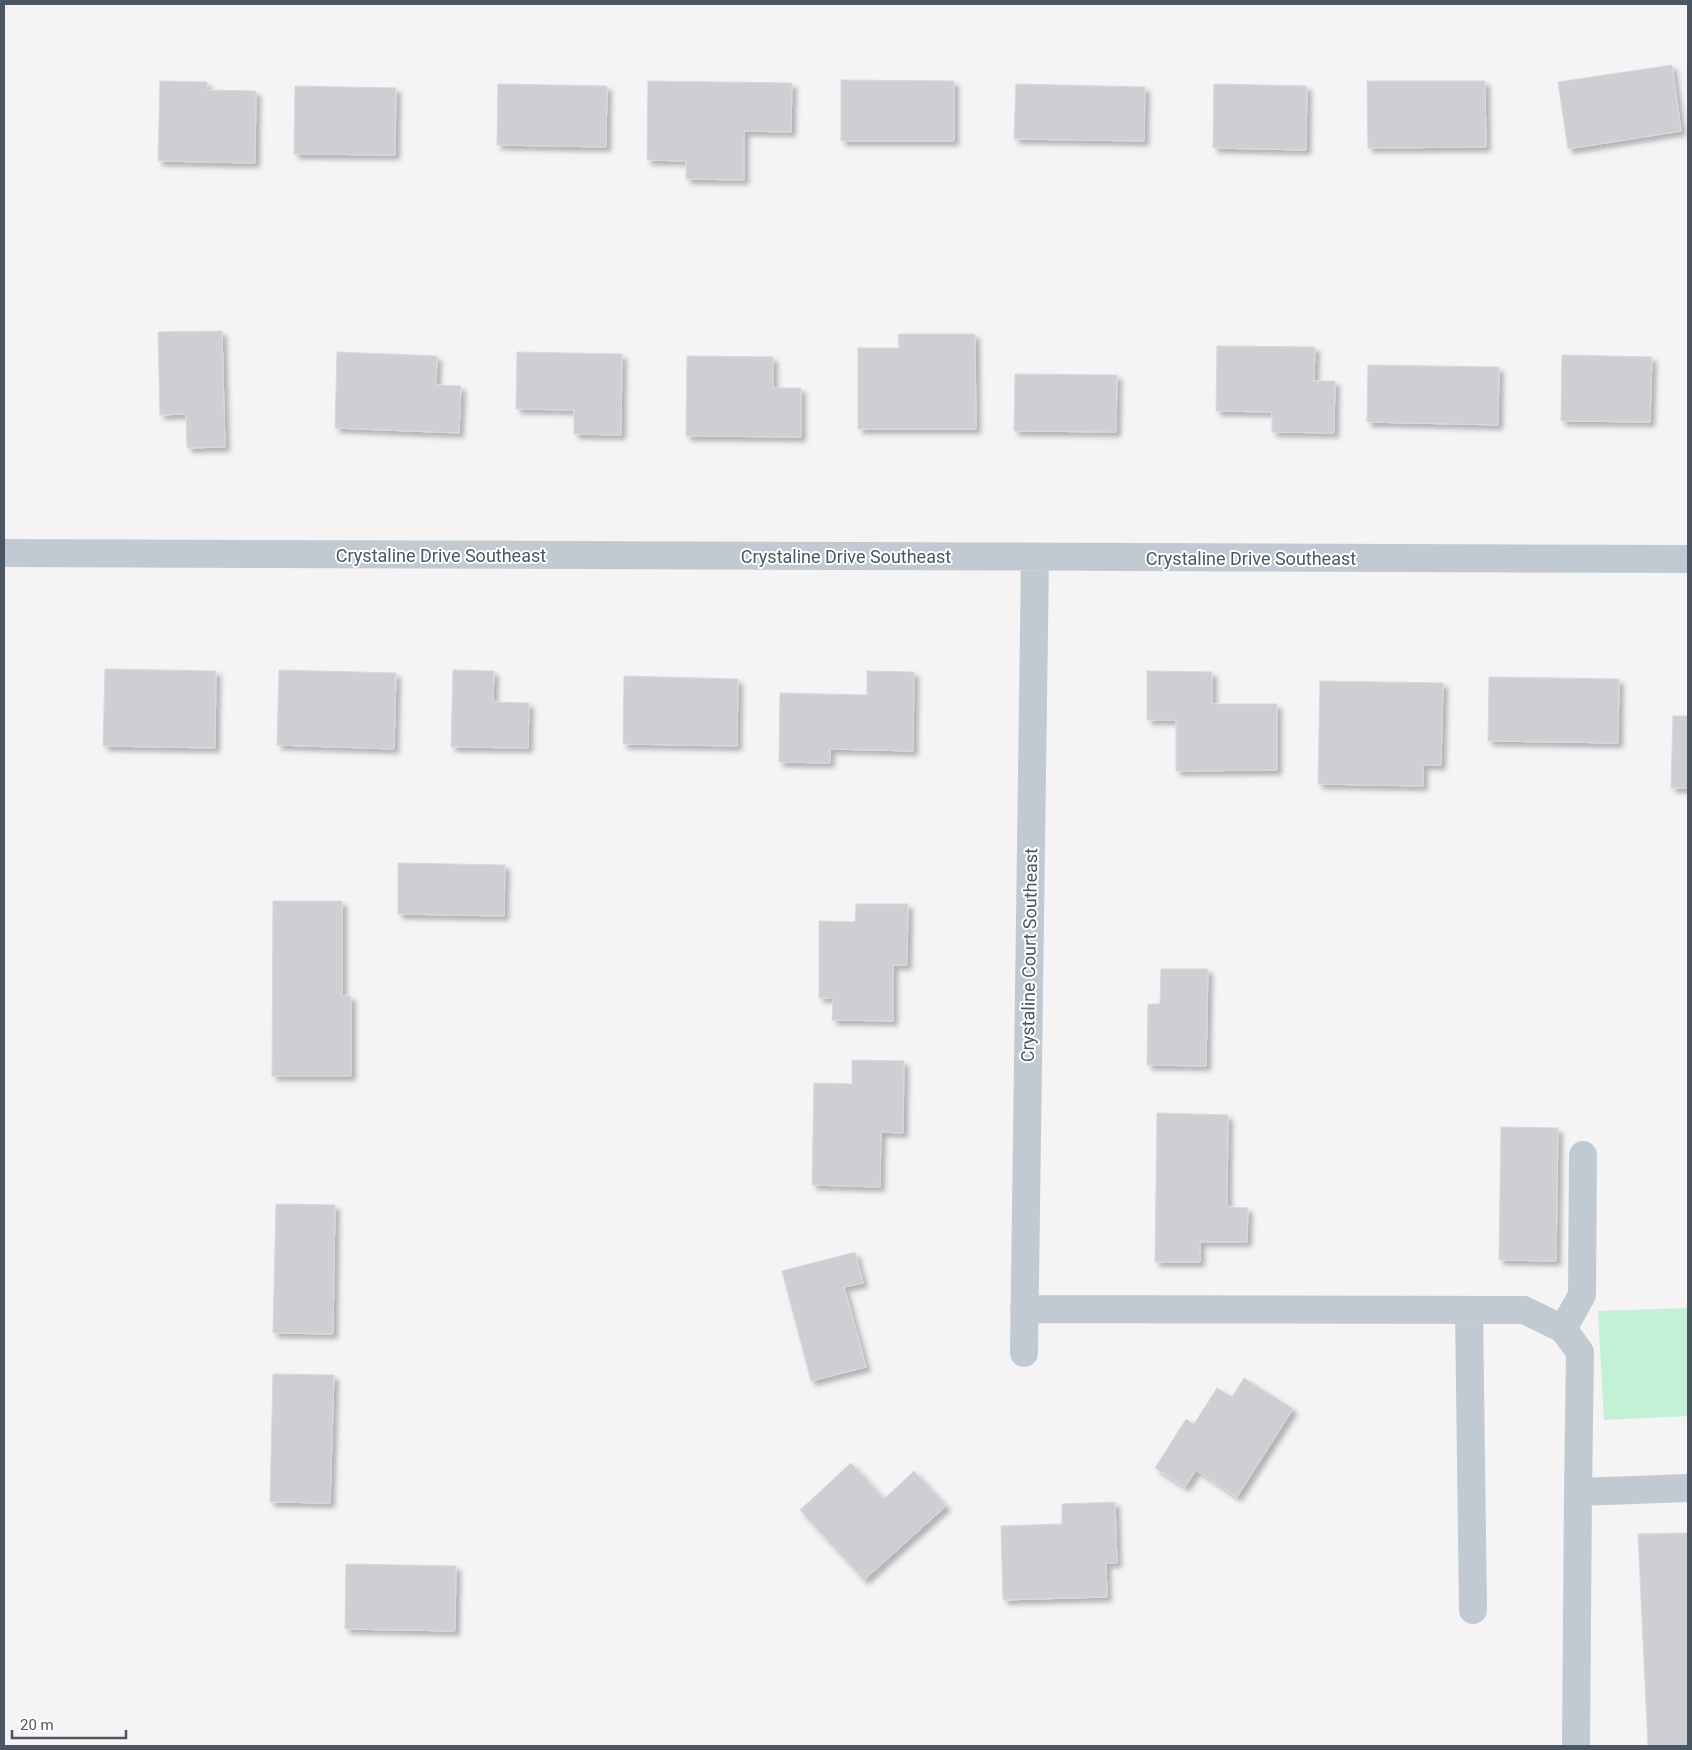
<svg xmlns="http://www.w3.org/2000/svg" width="1692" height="1750" viewBox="0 0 1692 1750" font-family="Roboto,sans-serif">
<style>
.green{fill:#c3f1d5}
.building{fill:#cdcfd5;stroke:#d7d9de;filter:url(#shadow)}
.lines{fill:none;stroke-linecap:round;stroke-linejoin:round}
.minor{stroke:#c1cad2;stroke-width:28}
.labels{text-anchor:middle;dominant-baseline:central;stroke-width:4;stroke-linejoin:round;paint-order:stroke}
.street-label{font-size:18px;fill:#4a5661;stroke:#fff}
</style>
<defs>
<filter id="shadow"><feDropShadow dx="4.5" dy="4.5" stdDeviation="2.5" flood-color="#0004"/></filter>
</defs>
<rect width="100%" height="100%" fill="#f5f3f3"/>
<path class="green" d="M1688 1308V1416L1604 1420 1598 1311Z"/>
<path class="building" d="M1672 65 1681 131 1568 149 1558 82Z
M841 80 954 81V141H841Z
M160 81 207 82V90L256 91 255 163 158 161Z
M648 81 792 83 791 132 744 131V180L686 179V161L647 160Z
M1367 81H1485L1486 147 1368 148Z
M498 84 607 86 606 147 497 145Z
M1016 84 1145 87 1144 141 1014 139Z
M1214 84 1307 86 1306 150 1213 148Z
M295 86 396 88 395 155 294 154Z
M222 331 225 447 187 448 186 414 160 415 158 332Z
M898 334H975L976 429H858V348H899Z
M1217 346 1315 347 1314 381H1335L1334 433 1272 432V412L1216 411Z
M337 352 437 356 436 385 461 386 459 433 335 428Z
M517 352 622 354 621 435 574 434V410L516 409Z
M1562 355 1652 357 1650 422 1561 421Z
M687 356 773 357V388H801V437L686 436Z
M1368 365 1499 367 1498 425 1367 422Z
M1015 374 1117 375 1116 432 1014 431Z
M105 669 216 671 215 748 103 746Z
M279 670 396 673 394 749 277 745Z
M453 670 494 671 493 702 529 703 528 748 451 747Z
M867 671 914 672 913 751 830 749V763L779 762 780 693 867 695Z
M1147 671 1212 672V704H1277V770L1176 771V720H1147Z
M624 676 738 679 737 746 623 744Z
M1489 677 1619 679 1618 743 1488 741Z
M1320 681 1443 683 1441 765H1423V786L1318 784Z
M1673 716H1688V788H1671Z
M398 863 505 865 504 916 398 914Z
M273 901H342V996H351V1076H272Z
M856 904H908L907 965H893V1021L832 1020 833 998H819V921L855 922Z
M1161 969H1208L1206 1066 1147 1065 1148 1004H1160Z
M852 1060 904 1061 903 1133 881 1132 880 1187 812 1185 814 1083 852 1084Z
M1157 1113 1228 1115 1227 1207 1248 1208 1247 1242H1200V1262H1155Z
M1501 1127 1558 1128 1556 1261 1499 1260Z
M276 1204 335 1205 333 1334 273 1333Z
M855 1252 863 1283 844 1287 866 1367 811 1381 782 1271Z
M273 1374 334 1375 330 1503 270 1502Z
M1244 1378 1293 1409 1237 1497 1196 1470 1185 1487 1155 1468 1186 1419 1194 1424 1217 1388 1232 1397Z
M851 1463 884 1499 914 1471 946 1506 864 1580 800 1510Z
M1115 1502 1117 1563H1106L1107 1597 1003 1600 1001 1526 1062 1524V1504Z
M1688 1533V1746H1648L1638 1534Z
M346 1564 456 1566 455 1631 345 1629Z"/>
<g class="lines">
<path class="minor" d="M4 553 1688 559
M1024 1309 1524 1310 1563 1329 1580 1352 1578 1492 1688 1488
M1469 1310 1473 1610
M1563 1329 1582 1295 1583 1155
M1024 1353 1035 557
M1576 1746 1578 1492"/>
</g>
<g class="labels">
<g class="street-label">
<text x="441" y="555">Crystaline Drive Southeast</text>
<text x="846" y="556">Crystaline Drive Southeast</text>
<text x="1251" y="558">Crystaline Drive Southeast</text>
<text transform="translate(1029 955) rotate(-89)">Crystaline Court Southeast</text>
</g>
</g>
<rect width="1692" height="1750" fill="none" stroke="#4a5661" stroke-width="10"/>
<path d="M12 1730v8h114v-8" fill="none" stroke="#4a5661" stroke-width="2.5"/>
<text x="20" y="1730" font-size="15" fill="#4a5661" stroke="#ffffff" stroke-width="4" paint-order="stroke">20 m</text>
</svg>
